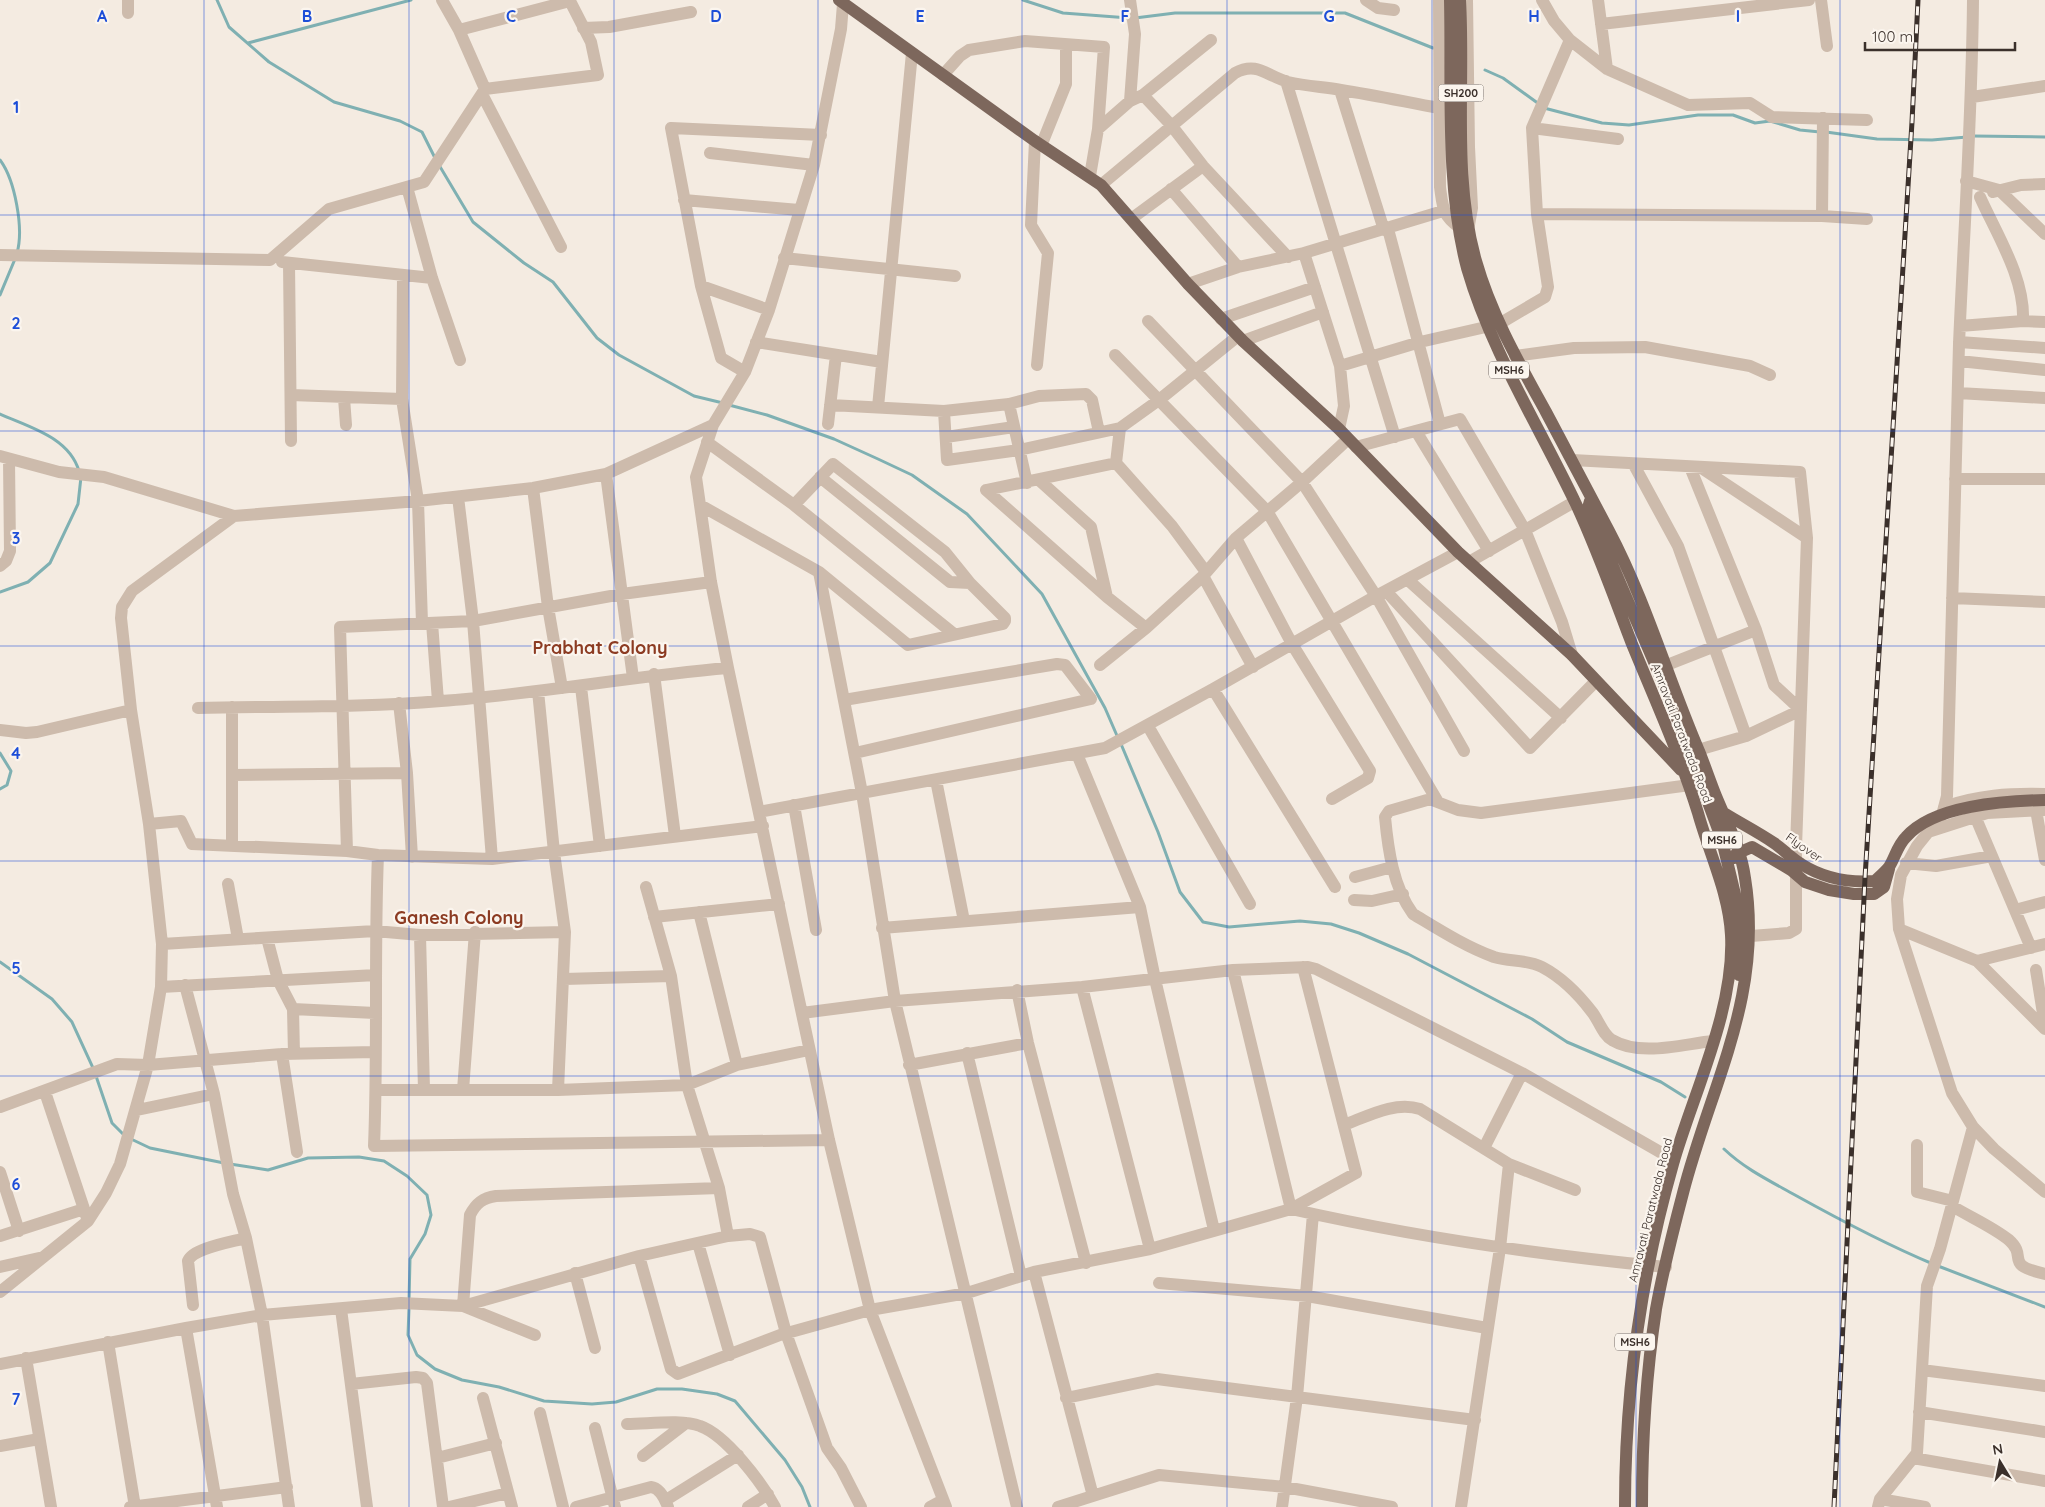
<svg xmlns="http://www.w3.org/2000/svg" width="2045" height="1507" viewBox="0 0 2045 1507" font-family="Quicksand,sans-serif">
<style>
.lines{fill:none;stroke-linecap:round;stroke-linejoin:round}
.stream{stroke:#7fb0b2;stroke-width:3}
.minor{stroke:#cdbbac;stroke-width:12}
.major{stroke:#7d675c;stroke-width:12}
.rail-casing{stroke:#3b302b;stroke-width:5}
.rail{stroke:#fbf5ee;stroke-width:3;stroke-dasharray:9;stroke-linecap:butt}
.grid{fill:none;stroke:#1d4ed8;stroke-width:1;stroke-opacity:0.55}
.labels{text-anchor:middle;dominant-baseline:central;stroke-width:4.5;stroke-linejoin:round;paint-order:stroke}
.shield{fill:#fbf5ee;stroke:#756b66;stroke-width:1}
.shield-label{font-size:11px;font-weight:bold;fill:#3b302b}
.street-label{font-size:12px;fill:#3b302b;stroke:#fbf5ee}
.district-label{font-size:18px;font-weight:bold;fill:#8c3b22;stroke:#fbf5ee}
.grid-label{font-size:16px;text-anchor:middle;font-weight:bold;fill:#1d4ed8;stroke:#fbf5ee;stroke-width:4.5;stroke-linejoin:round;paint-order:stroke}
</style>
<rect width="100%" height="100%" fill="#f4ebe1"/>
<g class="lines">
<path class="stream" d="M217 0 229 27 269 62 334 102 400 121 422 132 435 158
M1023 0 1063 13 1129 18
M1135 18 1175 13H1345L1433 48
M248 43 411 0
M1485 70 1503 78 1539 104
M1544 108 1602 123 1629 125 1698 115H1733L1755 123 1770 121 1800 130 1820 132
M1826 132 1877 139 1932 140 1967 137
M1973 136 2045 137
M0 160C15 180 24 229 17 253
M439 165 473 222 524 263 553 282 597 338 619 355 694 396 723 403
M0 295 15 259
M729 405 767 415 834 439 878 459 912 475 967 514 1042 594 1105 708 1118 738
M0 414C29 427 69 437 79 471
M0 592 28 582 50 563 78 504 81 477
M1121 744 1158 832 1180 892 1203 922 1229 927 1300 921 1331 924 1359 933 1408 954 1532 1019 1567 1042 1661 1082 1685 1097
M0 753 11 771 7 785 0 789
M0 962 52 999 72 1022 94 1070
M96 1076 112 1123 125 1136
M131 1139 150 1148 224 1163
M1724 1149C1745 1169 1770 1181 1795 1195 1840 1220 1885 1244 1933 1264
M230 1164 268 1170 308 1158 359 1157 384 1161 407 1176 427 1195 431 1215 425 1234 410 1259 409 1301
M1938 1266 2045 1307
M409 1308 408 1335 417 1355 435 1369 462 1380 499 1387 544 1401 592 1404 616 1402 657 1389H682L717 1394 735 1401 785 1460 802 1487 810 1507"/>
<path class="minor" d="M128 0V13
M1366 0 1378 8 1394 10
M1439 0 1440 187C1443 208 1442 215 1460 228
M1467 0 1469 147 1472 208 1469 225
M1542 0 1554 21 1570 40 1607 69 1688 105 1750 103 1772 117 1867 120
M1598 0 1607 69
M1821 0 1827 46
M1973 0C1972 115 1964 229 1959 344 1954 495 1951 646 1947 796L1942 815 1917 846 1901 875 1897 899 1899 929 1952 1093 1973 1127 1994 1149 2045 1192
M843 4 841 29 814 165 769 310 745 372 713 425 696 477 711 582 728 668 829 1140 870 1310 946 1507
M1601 24 1809 0
M583 28 609 27 691 12
M459 30 570 1 591 42 598 75 485 89
M943 75 960 56 969 50 1025 41 1104 47 1098 129 1090 176
M1286 81 1395 437
M1340 90 1384 230
M1143 95 1171 125 1203 166 1288 257
M483 96 561 247
M1972 97 2045 86
M1130 101 1135 34 1130 0
M1532 128 1618 139
M1098 129 1130 101 1143 95 1211 40
M1035 141 1031 225 1048 253 1037 365
M1041 146 1066 84V45
M710 153 814 165
M1966 181 1999 190 2045 234
M1101 185 1235 73C1257 61 1267 76 1288 82 1306 86 1323 87 1341 90 1374 95 1406 102 1439 108
M407 187 432 278 460 360
M1171 189 1238 267
M1993 192 2021 185 2045 184
M1980 197C1997 235 2025 278 2023 321
M684 200 799 210
M1537 214 1822 216 1867 219
M1822 216 1823 118
M1131 219 1203 166
M1388 229 1440 424
M1304 253 1340 366 1344 406 1339 429
M0 255 270 260 329 209 424 182 485 89 459 30 442 0
M784 258 955 276
M282 262 432 278
M289 263 291 441
M403 276 402 399 418 501 422 623H432L438 701
M1188 284 1238 267 1304 253 1443 211
M701 286 769 310
M1221 319 1315 287
M1148 321 1302 482 1376 596 1464 751
M1960 326 2023 321 2045 322
M1243 341 1323 312
M756 342 882 362
M1959 342 2045 348
M1115 355 1267 511 1438 802
M1515 356 1574 348 1645 347 1750 366 1770 375
M1959 361 2045 370
M1340 366 1420 342 1499 324 1545 297 1548 287 1537 214 1532 128 1570 40
M745 372 721 358 701 286 671 128 821 135
M1958 393 2045 398
M291 395 402 399
M344 398 346 425
M1009 404 1027 483
M830 405 944 411 1009 404 1039 396 1086 394 1092 400 1099 432
M878 407 912 53
M944 411 947 460 1019 450 1120 428 1159 400 1238 336
M828 424 836 355
M1416 431 1489 551
M946 437 1014 427
M707 442 794 505 954 634
M1356 447 1460 419 1525 530 1562 622 1572 655
M0 456 59 472 104 477 234 516
M1572 460 1800 472 1807 538 1796 847V929L1789 933 1751 936
M1116 463 1172 526 1206 572
M1634 465 1678 546 1746 736
M1690 467 1756 630 1774 685 1801 710 1746 736 1698 750
M1700 467 1807 538
M606 474 633 678
M820 477 950 582 970 583
M1955 479H2045
M1039 480 1091 527 1107 597
M533 488 548 607 562 688
M986 490 1107 597 1146 628
M986 490 1116 463 1120 428
M458 497 473 621 492 859
M700 505 819 572 908 645 1003 624 1005 621V618L970 583 945 552 833 464 794 505
M1236 538 1292 644 1370 771 1368 778 1332 799
M1469 562 1574 502
M0 566 6 561 10 551 9 460
M819 572 862 793 895 1001 1017 1507
M1203 576 1253 667
M1408 580 1561 718
M1386 591 1530 748 1596 681
M1952 598 2045 602
M1100 665 1146 628 1203 576 1236 538 1302 482 1348 439
M1667 665 1756 630
M654 674 675 836
M581 687 600 846
M1213 689 1335 887
M538 691 554 852 565 932 558 1090
M844 700 1057 664 1065 665 1091 699 855 753
M399 703 407 773 412 857
M198 708C279 706 360 708 441 701 537 694 632 676 728 668
M1148 726 1250 904
M0 730 26 733 37 732 131 710
M1077 754 1140 907 1155 979 1214 1230
M232 775 407 773
M936 780 964 921
M1690 785 1481 813 1458 810 1432 800H1427L1389 811 1385 817C1388 849 1393 887 1413 914 1438 929 1466 947 1494 957 1510 962 1527 959 1542 967 1561 977 1579 995 1592 1012 1599 1021 1603 1035 1612 1040 1640 1057 1683 1044 1713 1041
M794 805 816 930
M1944 807C1977 795 2010 793 2045 794
M2036 810 2045 860
M759 812 1105 748 1213 689 1376 596 1458 552
M1975 816 2031 948
M149 824 181 821 192 844 347 851 378 855 492 859 763 826
M1928 832 1987 813 2045 810
M232 845V707
M347 851 340 627 473 621 622 594 711 582
M378 855C374 952 378 1049 374 1146L829 1140
M1906 863 1936 866 1992 856
M1355 877 1392 867
M228 884 238 939
M646 887 671 976 687 1085 719 1188 728 1236
M1354 900 1372 901 1403 894
M2015 910 2045 902
M699 912 737 1065
M654 917 779 904
M882 928 1140 907
M1899 929 1977 961 2045 1029
M420 935 424 1090
M267 938 278 980 293 1009 294 1054
M162 944 375 931 420 935 565 932
M1977 961 2045 944
M1233 970 1291 1209C1415 1237 1540 1255 1666 1267
M2036 970 2045 1026
M564 979 671 976
M185 985 214 1094 233 1194 246 1238 262 1315 289 1507
M161 987 376 975
M1082 987 1150 1249
M1017 990 1028 1043 1086 1263
M293 1009 375 1013
M802 1013 895 1001 1082 987 1233 970 1308 967 1316 969 1522 1073 1674 1160
M967 1053 1021 1276
M282 1054 297 1152
M909 1065 1028 1043
M376 1090H558L687 1085 737 1065 809 1050
M463 1090 475 932
M45 1092 88 1221
M0 1107 117 1064 148 1065 282 1054 374 1052
M137 1110 214 1094
M1344 1125C1368 1116 1395 1101 1420 1109L1509 1164 1500 1248 1461 1507
M1917 1145V1192L1953 1201
M1484 1148 1522 1073
M1509 1164 1575 1190
M0 1172 19 1231
M1952 1206C1970 1217 1993 1227 2009 1240 2029 1258 2002 1264 2045 1274
M0 1236 84 1209
M698 1243 730 1355
M639 1256 671 1369 678 1374 780 1335 870 1310 967 1293 1034 1272 1150 1249 1291 1209 1356 1173 1303 967
M0 1267 39 1258
M1034 1272 1093 1496
M575 1273 595 1348
M1159 1283 1307 1296 1487 1328
M0 1292 88 1221 106 1193 120 1164 148 1065 161 987 162 944 149 824 131 710 121 618 122 607 132 591 234 516 418 501 533 488 606 474 713 425
M193 1305 188 1261C193 1248 232 1242 246 1238
M341 1309 367 1507
M186 1328 217 1507
M535 1335 463 1306 470 1215C476 1203 483 1198 496 1196L719 1188
M108 1342 135 1507
M26 1358 51 1507
M0 1364 186 1328 262 1315 401 1303 463 1306 639 1256 728 1236 750 1234 760 1237 786 1333 827 1448 841 1468 861 1507
M1922 1370 2045 1386
M351 1384 416 1377 423 1378 427 1383 443 1507
M483 1398 512 1507
M1066 1398 1157 1379 1475 1420
M1919 1412 2045 1432
M540 1413 563 1507
M627 1424C648 1424 682 1419 700 1426 726 1435 762 1483 775 1507
M595 1428 615 1507
M0 1446 39 1439
M643 1456 686 1423
M437 1458 496 1443
M1913 1458 2045 1481
M1880 1499 1925 1507
M666 1500 738 1455
M130 1507 287 1487
M449 1507 508 1493
M576 1507 651 1487C660 1488 665 1499 668 1507
M748 1507 768 1494
M930 1507 943 1500
M1058 1507 1159 1475 1285 1487 1392 1507
M1282 1507 1297 1397 1313 1214
M1878 1507 1880 1499 1917 1453 1927 1286 1940 1249 1973 1127"/>
<path class="major" d="M839 0 1035 141 1101 185 1188 284 1243 341 1339 429 1458 552 1572 655 1681 770
M1450 0C1452 86 1445 185 1467 268 1491 351 1539 426 1576 504 1597 549 1614 597 1632 644 1655 700 1680 755 1698 813 1709 853 1729 893 1731 935 1735 1009 1693 1094 1673 1164 1641 1276 1625 1390 1625 1507
M1460 0C1465 87 1452 176 1476 261 1491 314 1519 363 1546 412 1567 451 1588 491 1609 531 1646 601 1668 679 1699 751 1705 766 1710 781 1716 796 1727 823 1741 848 1745 878 1764 996 1711 1084 1683 1193 1673 1231 1663 1270 1656 1309 1646 1375 1642 1441 1642 1507
M1590 501 1588 508 1669 697 1722 840 1738 907 1741 941 1739 975
M1724 813C1740 823 1758 832 1774 843 1783 849 1791 858 1801 864 1823 878 1849 883 1875 881 1879 877 1885 872 1889 867 1895 858 1897 846 1906 837 1934 805 2004 801 2045 800
M1734 858 1736 854 1752 847 1791 870 1805 882 1829 890 1854 894H1874L1884 887 1889 869"/>
<defs>
<path id="rail" d="M1834 1507 1865 878 1912 122 1918 0"/>
</defs>
<use href="#rail" class="rail-casing"/>
<use href="#rail" class="rail"/>
</g>
<path class="grid" d="M204 0V1507M409 0V1507M614 0V1507M818 0V1507M1022 0V1507M1227 0V1507M1432 0V1507M1636 0V1507M1840 0V1507M0 215H2045M0 431H2045M0 646H2045M0 861H2045M0 1076H2045M0 1292H2045"/>
<g class="labels">
<g class="shield">
<rect x="1438.5" y="84.5" width="45" height="17" rx="4"/>
<rect x="1489" y="361.5" width="40" height="17" rx="4"/>
<rect x="1702" y="831.5" width="40" height="17" rx="4"/>
<rect x="1615" y="1333.5" width="40" height="17" rx="4"/>
</g>
<g class="shield-label">
<text x="1461" y="93">SH200</text>
<text x="1509" y="370">MSH6</text>
<text x="1722" y="840">MSH6</text>
<text x="1635" y="1342">MSH6</text>
</g>
<g class="street-label">
<text transform="translate(1682 733) rotate(69)">Amravati Paratwada Road</text>
<text transform="translate(1804 847) rotate(35)">Flyover</text>
<text transform="translate(1650 1210) rotate(-76)">Amravati Paratwada Road</text>
</g>
<g class="district-label">
<text x="600" y="647">Prabhat Colony</text>
<text x="459" y="917">Ganesh Colony</text>
</g>
</g>
<g class="grid-label">
<text x="102" y="22">A</text>
<text x="307" y="22">B</text>
<text x="511" y="22">C</text>
<text x="716" y="22">D</text>
<text x="920" y="22">E</text>
<text x="1125" y="22">F</text>
<text x="1329" y="22">G</text>
<text x="1534" y="22">H</text>
<text x="1738" y="22">I</text>
<text x="16" y="113">1</text>
<text x="16" y="329">2</text>
<text x="16" y="544">3</text>
<text x="16" y="759">4</text>
<text x="16" y="974">5</text>
<text x="16" y="1190">6</text>
<text x="16" y="1405">7</text>
</g>
<g transform="translate(2000 1462) rotate(350)" stroke="#fbf5ee" stroke-width="4" paint-order="stroke">
<path d="M0-4L9 19L0 12L-9 19Z" fill="#3b302b"/>
<text y="-8" font-size="14" font-weight="bold" text-anchor="middle" fill="#3b302b">N</text>
</g>
<path d="M1865 42v8h150v-8" fill="none" stroke="#3b302b" stroke-width="2.5"/>
<text x="1872" y="42" font-size="15" fill="#3b302b" stroke="#fbf5ee" stroke-width="4" paint-order="stroke">100 m</text>
</svg>
